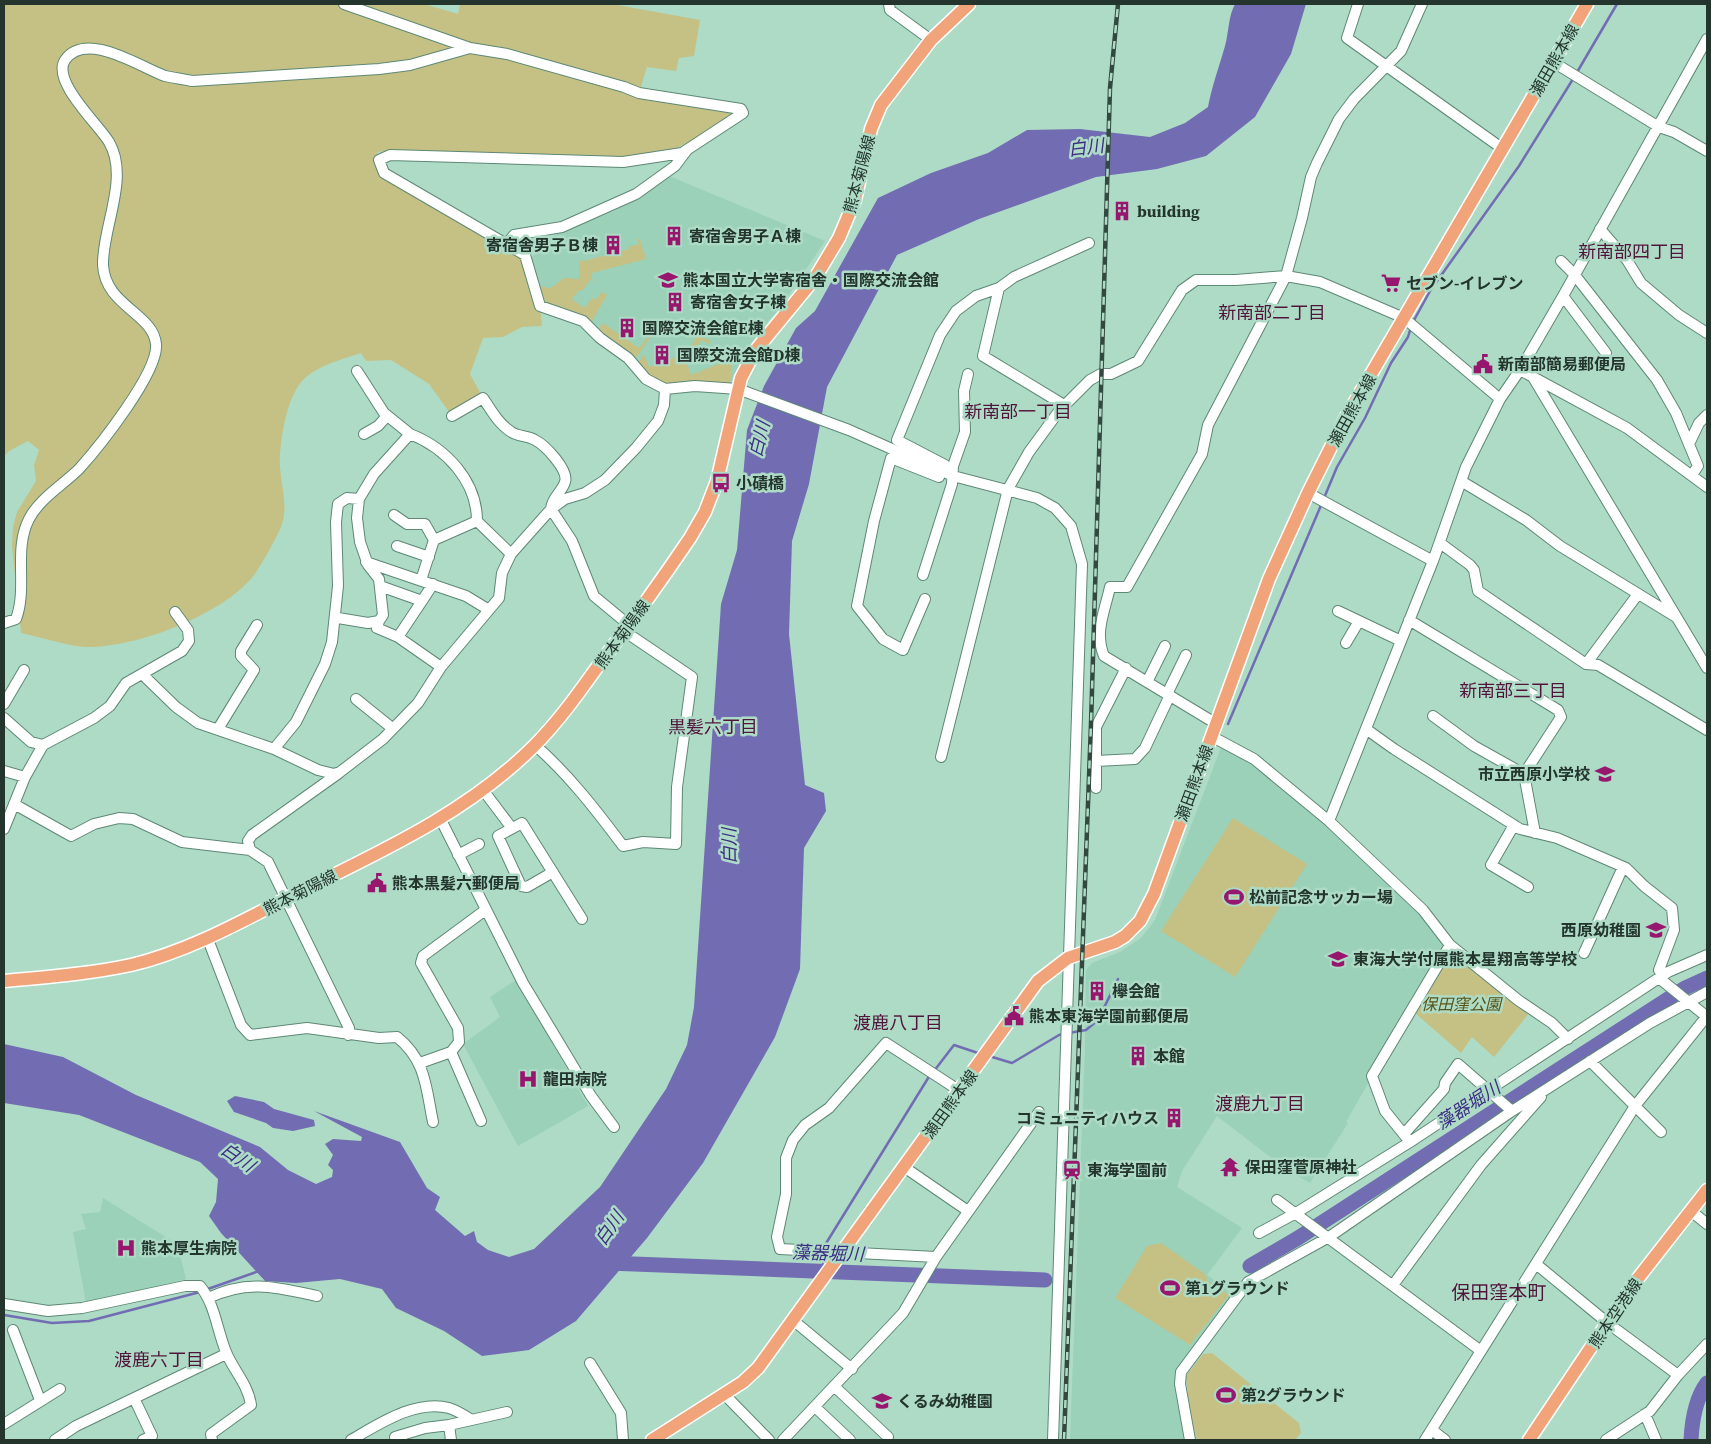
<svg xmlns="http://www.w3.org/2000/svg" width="1711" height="1444" viewBox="0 0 1711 1444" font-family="'Source Serif 4','Noto Sans JP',serif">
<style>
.built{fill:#9ad1b8}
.green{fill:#c5c184}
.water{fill:#726db3}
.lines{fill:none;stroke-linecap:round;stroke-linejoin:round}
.stream{stroke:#726db3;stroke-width:2.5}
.river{stroke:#726db3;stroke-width:15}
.minor-casing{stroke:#5d8875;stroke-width:12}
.major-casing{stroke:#fff;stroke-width:15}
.minor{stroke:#fff;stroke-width:10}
.major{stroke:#f1a479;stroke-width:12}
.rail-casing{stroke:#33483f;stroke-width:4.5}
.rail{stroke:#aedbc6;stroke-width:2.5;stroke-dasharray:8;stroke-linecap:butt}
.labels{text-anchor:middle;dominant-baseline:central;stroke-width:5;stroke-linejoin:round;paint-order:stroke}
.street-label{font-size:16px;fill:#23352d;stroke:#aedbc6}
.poi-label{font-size:16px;font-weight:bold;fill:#23352d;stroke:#aedbc6;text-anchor:start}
.park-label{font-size:16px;font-style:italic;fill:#585314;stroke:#aedbc6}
.water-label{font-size:18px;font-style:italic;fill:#3c2e83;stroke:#aedbc6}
.neighbourhood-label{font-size:18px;fill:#51153c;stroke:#aedbc6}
.quarter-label{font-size:19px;fill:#51153c;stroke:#aedbc6}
</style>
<rect width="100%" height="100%" fill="#aedbc6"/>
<path class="built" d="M669 176 825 241 780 308 762 328 746 352 728 389 696 381 665 385 585 318 575 312 546 302 530 259 553 236 616 210Z
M1222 745 1265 772 1303 801 1426 917 1447 945 1346 1122 1348 1123 1310 1183 1287 1170 1217 1116 1182 1171 1177 1187 1242 1228 1207 1275 1230 1292V1298L1193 1349 1176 1385 1185 1440H1070L1085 1046 1086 970 1092 963 1120 952 1141 938 1155 920Z
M516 980 588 1106 518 1146 463 1044 500 1017 490 997Z
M103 1198 172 1241 180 1255 186 1279 86 1303 73 1232 86 1229 81 1214 100 1212Z"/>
<path class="green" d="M4 4H424L458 14 460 4H612L700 20 694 56 679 58 676 71 647 67 639 93 690 106 732 113 703 134 677 148 624 157 393 150 377 152 384 173 525 255 540 306 542 326 522 327 503 337 483 338 470 374 483 398 452 416 429 384 391 360 366 361 361 353C341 360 318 365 303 380 286 398 279 443 280 467 281 485 288 505 282 524 279 534 258 572 250 580 217 616 138 647 88 647 71 647 40 637 21 633L12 546 13 527 17 512 36 481 34 465 39 450 28 441 9 451 4 456Z
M637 239H640L646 259 592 273 591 277 593 281 590 280 582 291 579 290 572 299 584 308 592 298 596 299 602 292 607 295 591 323 575 312 546 302 537 286 551 288 564 278 579 279 580 260 584 261 629 249 628 247 639 244Z
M603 323 639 348 650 334 652 335 634 361 602 334 600 327Z
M700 336 711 341 709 344 701 340 687 363 691 375 721 363 716 349 719 347C736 355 733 374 728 389L696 381 665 385 655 381 637 365 644 354 649 367 679 356 677 349 688 351 696 338 694 337Z
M1233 818 1307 864 1235 977 1161 931Z
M1455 953 1530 1012 1494 1057 1472 1037 1461 1053 1415 1013 1449 955Z
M1161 1243 1205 1274 1208 1281 1229 1295 1190 1345 1115 1298 1147 1246Z
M1212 1353 1299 1423 1301 1433 1295 1440H1197L1190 1414 1186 1376 1203 1354Z"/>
<path class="water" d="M1235 4H1306L1291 54 1255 117 1206 156 1157 169 1096 177 979 219 897 255 827 387 809 484 792 541 789 634 805 785 824 793 826 811 804 848 800 969 775 1037 703 1163 647 1238 576 1321 529 1350 482 1356 444 1331 396 1308 382 1289 340 1279 296 1283 265 1281 221 1233 209 1216 216 1202 218 1179 200 1162 79 1115 4 1103V1044L63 1057 136 1095 260 1147 288 1170 316 1184 332 1177 333 1170 328 1165 333 1155 325 1144 333 1139 361 1141 362 1137 314 1111 400 1142 427 1188 440 1197 435 1210 465 1236 474 1231 477 1242 488 1250 509 1257 534 1249 600 1187 666 1089 687 1045 694 1007 721 604 737 550 747 430 764 386 796 328 815 311 878 198 931 173 988 153 1027 130 1080 129 1150 137 1185 123 1208 107C1212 86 1219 67 1225 46 1229 32 1228 17 1235 4Z
M235 1096 264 1102 274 1109 314 1120 315 1126 293 1131 273 1128 266 1123 234 1112 227 1101Z"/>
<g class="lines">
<path class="stream" d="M1576 74 1617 4
M1413 322 1430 291 1519 166 1573 79
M1324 498 1337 467 1365 418 1391 363 1408 337 1411 327
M1228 724 1322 503
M1069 1033 1086 1030 1098 1020 1118 979
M989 1056 1012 1063 1059 1035 1064 1034
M934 1071 954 1045 981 1054
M825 1250V1245L930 1075
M823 1265 824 1255
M205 1290 259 1271
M4 1315 52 1323 89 1321 200 1292"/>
<path class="river" d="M608 1263 1045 1280
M1250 1266 1298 1238 1685 988 1707 978
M1691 1440C1692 1420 1695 1399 1707 1383"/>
<defs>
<path id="minor" d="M344 4 470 48 507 54 624 87 639 93 741 109 743 113 682 153 623 162 390 155 379 160 384 173 525 255 540 306 583 321 600 338 628 358 646 379 665 389 695 386 738 389 849 430 953 476 1037 498 1055 508 1071 526 1082 564 1053 1440
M889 4 890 10 931 40
M1358 4 1347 38 1503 149
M1553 62 1659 127 1674 132 1707 151
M1600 229 1627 260 1641 283 1679 315 1707 333
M510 246 509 241 514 235 562 227 636 194 675 166 687 150
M1561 261 1574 274 1657 380 1676 413 1698 466 1692 475
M999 288 983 356 1064 405
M1563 296 1606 353
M1520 370 1627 428 1707 487
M357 371 384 413 410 434
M1534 379 1707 668
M452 416 483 398C491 410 498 423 510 431 517 437 527 435 535 440 545 445 569 470 565 482 562 492 552 497 551 509L572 541 594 596 629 625
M364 434 378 426 387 416
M1689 444 1699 423 1707 415
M953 476 945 465 897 440 940 335 956 311 976 296 999 288 1014 277 1089 243
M1461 481 1526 520 1560 546 1676 617
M1308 493 1433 561
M394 515 407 524H425L434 540
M1440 543 1470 565 1474 570 1478 591 1586 664 1598 665 1707 730
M397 546 429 557
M511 554 551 509 565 499 585 493 605 480 636 448 658 421 664 405 665 389
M366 562 466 596 489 610
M923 575 952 484 953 466 965 432 964 391 968 374
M421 580 434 540 477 521
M925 599 903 650 883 639 857 606 874 521 891 458 939 477
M422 601 433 584
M1338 611 1401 641
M335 615 338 618 368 623 379 621 383 615 379 579 368 565 360 542 357 518 359 499
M1409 620 1558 710 1561 717 1524 774 1535 833
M379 621 377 628 398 637 422 601 380 586
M4 623 16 619C28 587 13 550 29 519 39 499 64 484 79 469 98 448 159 372 156 344 153 313 105 306 103 265 102 228 130 178 109 142 99 125 51 81 65 60 86 30 140 67 165 76 174 78 183 79 192 81L379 69 410 65 470 48
M398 637 441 667
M1346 643 1359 621
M1586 664 1638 594
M142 674 176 707 198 723 274 749 318 770 334 774 340 772 383 739 418 703 441 667 499 598 502 573 511 554 477 521C477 481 446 448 410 434L374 474 359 499 347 498 338 504 336 522 338 586 332 642 325 664 296 722 274 749
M1147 682 1165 646
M1167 694 1186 655
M356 699 392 728
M4 704 24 670
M1433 716 1474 746 1524 774
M4 718 31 742 43 745
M1215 723 1104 656C1094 632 1105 611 1110 587H1127L1202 454 1208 425 1286 276 1302 218 1311 177 1317 163 1339 119 1354 99 1401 51 1422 4
M218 729 254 670 241 656V651L257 625
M1366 729 1394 749 1520 829 1557 838 1626 868 1644 886 1672 908 1674 930 1659 970 1663 976
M1211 736 1254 759 1329 821 1423 910 1450 945 1518 1000 1552 1023 1568 1039
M535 745C569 775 596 810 623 846L643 842 676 844 677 787 692 677 624 631
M941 757 1008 489 1029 452 1059 411 1090 380 1101 374H1111L1138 361 1182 290 1196 280H1236L1286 276 1320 282 1404 318 1500 399
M1096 761 1135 759 1145 748 1170 695
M4 771 25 777
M1096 788V727L1126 668
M483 790 511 827
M14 804 71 836 94 824 119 818 133 819 182 842 250 850 268 862 349 1028 348 1035
M440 818 523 983 591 1096 614 1127
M1329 821 1433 561 1466 467 1500 399 1520 370 1563 296 1707 39
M1514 825 1491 865 1528 887
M4 829 25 777 43 745 94 718 110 706 126 683 182 651 189 641 188 630 175 612
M250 850 248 841 252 835 339 773
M458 855 479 844
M553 872 527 887 521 886 498 836 522 823 582 919
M207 937 241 1025 250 1035 307 1028 379 1038 397 1037C426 1060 426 1088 433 1122
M1584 953 1623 867
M1659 978 1707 1017
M1590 1061 1661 1132
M420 1063 451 1052
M481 1121 451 1052 459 1042 458 1028 421 963 423 956 484 911
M1404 1134 1444 1089 1445 1083 1458 1064 1512 1111
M1410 1142 1668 972 1707 955
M904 1167 968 1211
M1277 1200 1481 1351
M1691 1211 1707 1224
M1259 1233 1296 1213 1410 1142 1385 1111 1372 1076 1450 945
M936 1257 780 1249 777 1237 786 1194V1158L793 1140 805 1125 829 1108 886 1043 960 1091
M1536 1264 1609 1324 1678 1375
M1393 1285 1481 1165 1541 1097
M208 1298C248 1279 276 1287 317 1296
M4 1304 48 1311 82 1308 185 1286H200C215 1304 217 1330 226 1352 233 1370 248 1384 251 1405L211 1434 212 1440
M794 1321 852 1369
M13 1330 40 1400
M590 1363 621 1413 623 1440
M835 1387 888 1437
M724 1394 769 1440
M134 1398 152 1436 143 1440
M815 1407 850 1440
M1645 1414 1656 1440
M4 1424 60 1389
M449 1425 451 1440
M1432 1430 1445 1440
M395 1437 425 1428 449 1425 507 1412
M55 1440 76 1426 226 1354
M351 1440C379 1424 416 1399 449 1408 456 1410 464 1415 470 1419
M783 1440 903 1313 936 1257 1039 1112
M1190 1440 1180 1384 1181 1372 1248 1282 1329 1237 1512 1111 1650 1023 1707 992
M1425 1440 1635 1106 1707 1016
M1606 1440 1650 1411 1678 1375 1707 1344"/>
<path id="major" d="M4 981C46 977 89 974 131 965 190 951 246 919 299 892 382 851 468 812 534 746 558 722 578 694 598 666 630 624 661 581 690 538L705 512 717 481 741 378 755 351 815 278 839 238 855 200 871 129 881 105 931 40 969 4
M652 1440 743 1382 758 1368 1038 981 1068 958 1115 942 1125 936 1140 921 1154 894 1269 579 1308 493 1346 417 1587 4
M1529 1440 1632 1286 1707 1190"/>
</defs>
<use href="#minor" class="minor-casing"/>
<use href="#major" class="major-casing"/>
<use href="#minor" class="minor"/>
<use href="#major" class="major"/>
<defs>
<path id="rail" d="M1064 1440 1091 724 1110 88 1118 4"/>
</defs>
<use href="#rail" class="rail-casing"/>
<use href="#rail" class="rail"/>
</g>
<defs>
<symbol id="building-bare" viewBox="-9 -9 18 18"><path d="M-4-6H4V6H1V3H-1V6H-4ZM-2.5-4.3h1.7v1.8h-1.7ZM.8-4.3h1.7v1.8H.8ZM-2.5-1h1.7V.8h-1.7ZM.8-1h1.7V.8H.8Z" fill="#97166e" stroke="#aedbc6" stroke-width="2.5" paint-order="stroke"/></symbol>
<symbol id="university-bare" viewBox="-9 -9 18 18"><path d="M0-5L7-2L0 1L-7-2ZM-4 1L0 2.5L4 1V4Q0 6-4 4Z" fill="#97166e" stroke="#aedbc6" stroke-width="2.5" paint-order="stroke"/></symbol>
<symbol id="supermarket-bare" viewBox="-9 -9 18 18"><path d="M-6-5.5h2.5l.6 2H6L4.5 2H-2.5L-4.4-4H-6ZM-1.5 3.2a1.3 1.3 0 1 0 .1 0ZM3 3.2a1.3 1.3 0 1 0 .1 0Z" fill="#97166e" stroke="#aedbc6" stroke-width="2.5" paint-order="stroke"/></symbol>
<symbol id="civic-bare" viewBox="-9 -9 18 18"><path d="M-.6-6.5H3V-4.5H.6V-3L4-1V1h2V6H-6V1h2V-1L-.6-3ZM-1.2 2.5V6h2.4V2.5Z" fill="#97166e" stroke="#aedbc6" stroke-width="2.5" paint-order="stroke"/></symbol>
<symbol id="bus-bare" viewBox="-9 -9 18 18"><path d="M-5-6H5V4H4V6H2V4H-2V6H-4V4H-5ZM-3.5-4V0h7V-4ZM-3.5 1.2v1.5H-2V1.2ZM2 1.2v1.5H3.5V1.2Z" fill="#97166e" stroke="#aedbc6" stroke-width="2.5" paint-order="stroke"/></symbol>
<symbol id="school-bare" viewBox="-9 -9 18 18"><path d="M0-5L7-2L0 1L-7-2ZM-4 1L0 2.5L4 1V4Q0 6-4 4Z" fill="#97166e" stroke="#aedbc6" stroke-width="2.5" paint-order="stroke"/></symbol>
<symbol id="stadium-bare" viewBox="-9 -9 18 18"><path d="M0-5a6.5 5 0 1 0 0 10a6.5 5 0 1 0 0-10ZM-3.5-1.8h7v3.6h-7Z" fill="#97166e" stroke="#aedbc6" stroke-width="2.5" paint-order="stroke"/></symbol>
<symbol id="hospital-bare" viewBox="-9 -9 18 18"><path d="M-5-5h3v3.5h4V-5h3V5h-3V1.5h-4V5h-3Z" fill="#97166e" stroke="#aedbc6" stroke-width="2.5" paint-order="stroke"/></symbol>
<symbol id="temple-bare" viewBox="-9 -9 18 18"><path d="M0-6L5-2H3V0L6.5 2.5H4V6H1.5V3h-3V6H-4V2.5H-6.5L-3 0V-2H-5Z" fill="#97166e" stroke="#aedbc6" stroke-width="2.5" paint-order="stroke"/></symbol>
<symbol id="station-bare" viewBox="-9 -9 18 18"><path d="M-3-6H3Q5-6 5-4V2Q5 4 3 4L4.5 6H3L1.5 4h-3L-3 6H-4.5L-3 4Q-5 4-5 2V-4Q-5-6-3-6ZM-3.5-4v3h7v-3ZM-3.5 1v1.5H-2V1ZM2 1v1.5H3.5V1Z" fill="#97166e" stroke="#aedbc6" stroke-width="2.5" paint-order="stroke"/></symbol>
</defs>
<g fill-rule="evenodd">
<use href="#building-bare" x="1108" y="197" width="28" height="28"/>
<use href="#building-bare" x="660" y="222" width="28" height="28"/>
<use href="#building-bare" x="599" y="231" width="28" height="28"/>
<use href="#university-bare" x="654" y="266" width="28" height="28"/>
<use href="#supermarket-bare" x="1377" y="269" width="28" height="28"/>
<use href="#building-bare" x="661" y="288" width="28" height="28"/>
<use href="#building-bare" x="613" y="314" width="28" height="28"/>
<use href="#building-bare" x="648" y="341" width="28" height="28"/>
<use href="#civic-bare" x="1469" y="350" width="28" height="28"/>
<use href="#bus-bare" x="707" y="469" width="28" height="28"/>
<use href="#school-bare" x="1591" y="760" width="28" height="28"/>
<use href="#civic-bare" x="363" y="869" width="28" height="28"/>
<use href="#stadium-bare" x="1220" y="883" width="28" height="28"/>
<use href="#school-bare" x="1642" y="916" width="28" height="28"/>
<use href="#school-bare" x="1324" y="945" width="28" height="28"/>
<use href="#building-bare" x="1083" y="977" width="28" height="28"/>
<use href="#civic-bare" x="1000" y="1002" width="28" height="28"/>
<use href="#building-bare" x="1124" y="1042" width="28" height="28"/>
<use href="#hospital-bare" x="514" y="1065" width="28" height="28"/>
<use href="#building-bare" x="1160" y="1104" width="28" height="28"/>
<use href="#temple-bare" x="1216" y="1153" width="28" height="28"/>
<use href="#station-bare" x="1058" y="1156" width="28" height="28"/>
<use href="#hospital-bare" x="112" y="1234" width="28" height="28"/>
<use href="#stadium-bare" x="1156" y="1274" width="28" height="28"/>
<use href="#stadium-bare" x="1212" y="1381" width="28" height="28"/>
<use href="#school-bare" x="868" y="1387" width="28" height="28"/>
</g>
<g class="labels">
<g class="street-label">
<text transform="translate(1554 60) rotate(-60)">瀬田熊本線</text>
<text transform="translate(859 174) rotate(-75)">熊本菊陽線</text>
<text transform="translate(1352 410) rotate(-61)">瀬田熊本線</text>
<text transform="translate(622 634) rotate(-54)">熊本菊陽線</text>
<text transform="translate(1194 783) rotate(-70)">瀬田熊本線</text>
<text transform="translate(300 892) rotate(-27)">熊本菊陽線</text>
<text transform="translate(950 1104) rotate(-54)">瀬田熊本線</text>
<text transform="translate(1615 1313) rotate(-56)">熊本空港線</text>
</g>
<g class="poi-label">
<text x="1137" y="211">building</text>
<text x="689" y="236">寄宿舎男子Ａ棟</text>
<text x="598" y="245" text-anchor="end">寄宿舎男子Ｂ棟</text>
<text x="683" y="280">熊本国立大学寄宿舎・国際交流会館</text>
<text x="1406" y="283">セブン-イレブン</text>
<text x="690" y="302">寄宿舎女子棟</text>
<text x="642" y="328">国際交流会館E棟</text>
<text x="677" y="355">国際交流会館D棟</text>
<text x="1498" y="364">新南部簡易郵便局</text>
<text x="736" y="483">小磧橋</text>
<text x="1590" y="774" text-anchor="end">市立西原小学校</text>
<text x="392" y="883">熊本黒髪六郵便局</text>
<text x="1249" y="897">松前記念サッカー場</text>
<text x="1641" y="930" text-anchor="end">西原幼稚園</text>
<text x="1353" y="959">東海大学付属熊本星翔高等学校</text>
<text x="1112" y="991">欅会館</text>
<text x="1029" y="1016">熊本東海学園前郵便局</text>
<text x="1153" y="1056">本館</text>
<text x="543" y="1079">龍田病院</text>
<text x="1159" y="1118" text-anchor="end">コミュニティハウス</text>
<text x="1245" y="1167">保田窪菅原神社</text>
<text x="1087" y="1170">東海学園前</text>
<text x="141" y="1248">熊本厚生病院</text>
<text x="1185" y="1288">第1グラウンド</text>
<text x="1241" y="1395">第2グラウンド</text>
<text x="897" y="1401">くるみ幼稚園</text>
</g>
<g class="park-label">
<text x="1461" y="1004">保田窪公園</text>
</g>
<g class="water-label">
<text transform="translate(1086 147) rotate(-7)">白川</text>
<text transform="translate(759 439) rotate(-76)">白川</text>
<text transform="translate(729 846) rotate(-91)">白川</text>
<text transform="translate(1468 1105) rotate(-33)">藻器堀川</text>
<text transform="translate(238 1157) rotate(34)">白川</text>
<text transform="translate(609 1228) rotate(-55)">白川</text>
<text transform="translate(828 1253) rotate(2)">藻器堀川</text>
</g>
<g class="neighbourhood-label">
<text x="1632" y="251">新南部四丁目</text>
<text x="1272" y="312">新南部二丁目</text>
<text x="1018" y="411">新南部一丁目</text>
<text x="1513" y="690">新南部三丁目</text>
<text x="713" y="726">黒髪六丁目</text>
<text x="898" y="1022">渡鹿八丁目</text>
<text x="1260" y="1103">渡鹿九丁目</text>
<text x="159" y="1359">渡鹿六丁目</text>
</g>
<g class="quarter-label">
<text x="1499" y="1292">保田窪本町</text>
</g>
</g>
<rect width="1711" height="1444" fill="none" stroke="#23352d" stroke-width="10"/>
</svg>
